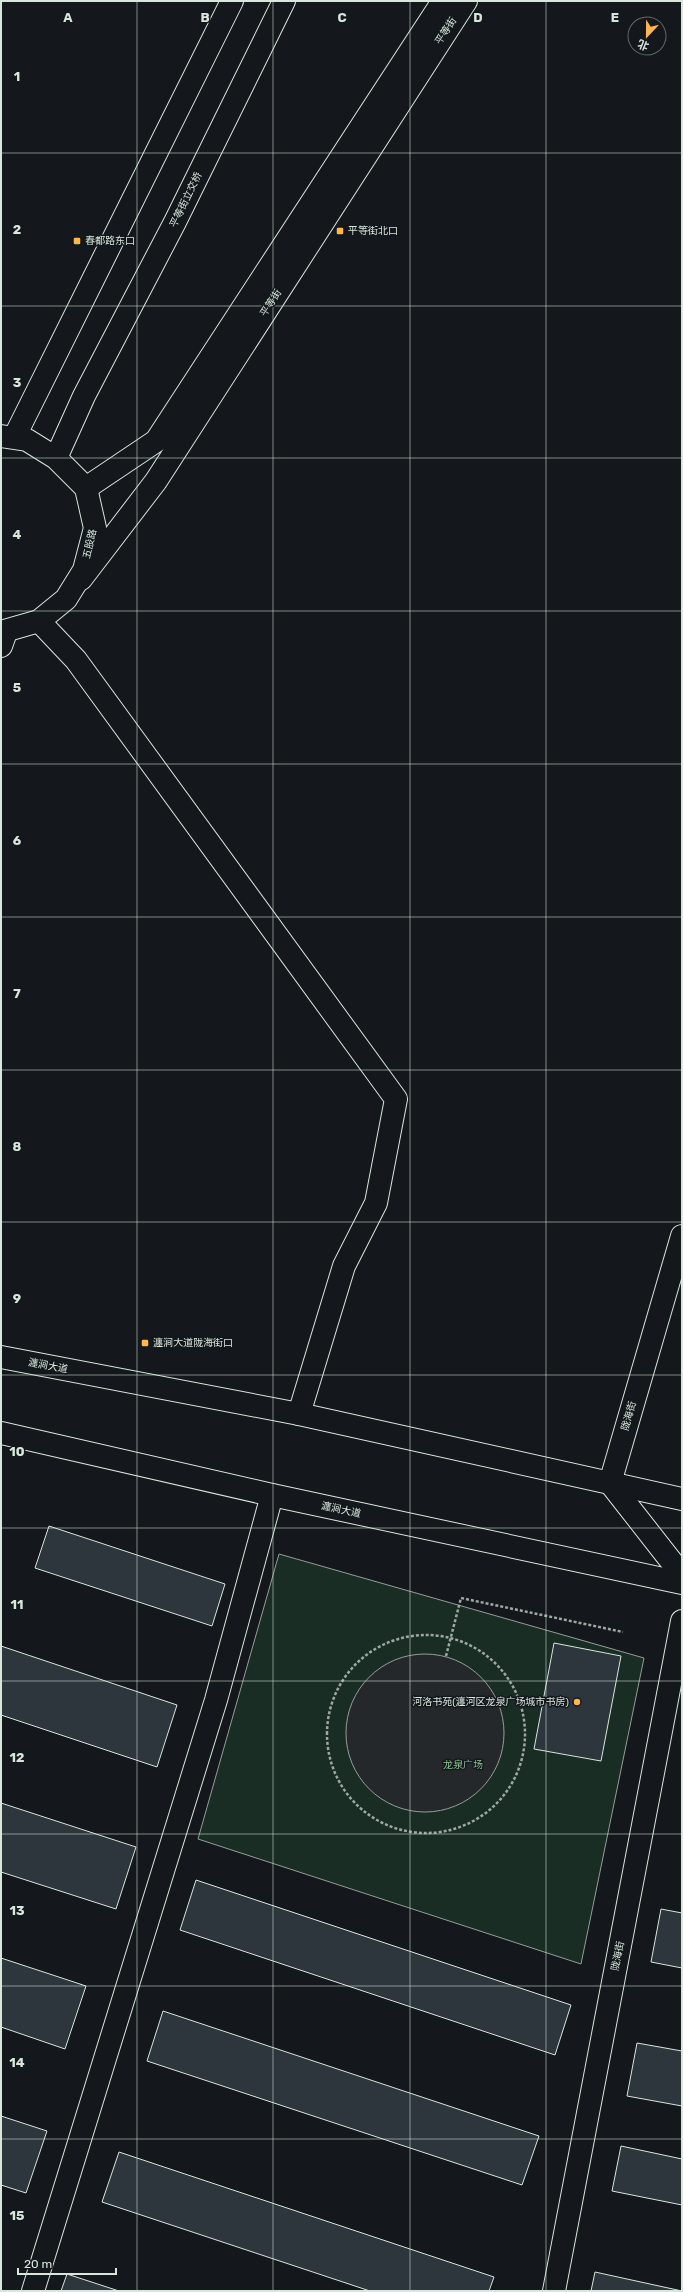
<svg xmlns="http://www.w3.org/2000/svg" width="683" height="2292" viewBox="0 0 683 2292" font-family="Rubik,'Noto Sans SC',sans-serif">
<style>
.green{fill:#1a2d24;stroke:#939e99}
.parking{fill:#24282b;stroke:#939e99}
.building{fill:#2c363c;stroke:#d8e6dc}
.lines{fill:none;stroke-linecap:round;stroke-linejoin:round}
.minor-casing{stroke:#d8e6dc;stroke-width:24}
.major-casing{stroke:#d8e6dc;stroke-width:24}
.path{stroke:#9da8a2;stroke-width:2.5;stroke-dasharray:3 2;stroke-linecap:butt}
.minor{stroke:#14181c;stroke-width:22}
.major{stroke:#14181c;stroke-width:22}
.grid{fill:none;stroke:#d8e6dc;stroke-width:1;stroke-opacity:0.55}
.poi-dot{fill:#ffb74d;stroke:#14181c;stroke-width:1.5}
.labels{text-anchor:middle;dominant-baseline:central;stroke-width:3;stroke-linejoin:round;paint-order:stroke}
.street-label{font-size:10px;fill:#d8e6dc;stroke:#14181c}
.poi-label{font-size:10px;fill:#d8e6dc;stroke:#14181c;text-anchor:start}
.park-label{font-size:10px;fill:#8ac095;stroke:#14181c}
.grid-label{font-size:13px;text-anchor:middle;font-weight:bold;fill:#d8e6dc;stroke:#14181c;stroke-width:3;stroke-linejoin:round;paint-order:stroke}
</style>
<rect width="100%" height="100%" fill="#14181c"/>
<path class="green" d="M279 1554 644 1658 581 1964 198 1839Z"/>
<path class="parking" d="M346 1733a79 79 0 1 1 158 0a79 79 0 1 1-158 0Z"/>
<path class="building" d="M49 1526 225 1584 212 1626 35 1568Z
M554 1643 621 1656 601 1761 534 1749Z
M1 1646 177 1705 157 1767 1 1715Z
M1 1803 136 1847 116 1909 1 1872Z
M196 1880 571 2005 555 2055 180 1930Z
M661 1909 682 1913V1968L651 1962Z
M1 1958 86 1986 65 2049 1 2027Z
M163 2011 539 2136 522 2185 147 2061Z
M637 2043 682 2051V2106L627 2096Z
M1 2116 47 2131 26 2193 1 2185Z
M621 2146 682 2159V2205L612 2191Z
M119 2152 494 2277 489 2291H370L102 2202Z
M595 2272 682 2291H591Z
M67 2274 119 2291H61Z"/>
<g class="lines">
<defs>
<path id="minor" d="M86 488 156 441 443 1
M81 579 156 481 466 1
M39 621 76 660 396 1099 376 1203 344 1266 299 1414
M1 646 6 632
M682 1236 610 1483 682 1575
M33 2291 216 1700 272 1495
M554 2291 682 1621"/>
<path id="major" d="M1 436 27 440 56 458 86 488 95 528 84 570 66 599 39 621 1 632
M14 438 232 1
M56 458 84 396 175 222 284 1
M1 1357 299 1414 682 1499
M1 1433 272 1495 682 1583"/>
</defs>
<use href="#minor" class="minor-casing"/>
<use href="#major" class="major-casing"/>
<path class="path" d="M327 1734a99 99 0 1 1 198 0a99 99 0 1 1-198 0Z
M446 1656 461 1598 623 1632"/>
<use href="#minor" class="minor"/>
<use href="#major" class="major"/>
</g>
<path class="grid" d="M137 1V2291M273 1V2291M410 1V2291M546 1V2291M1 153H682M1 306H682M1 458H682M1 611H682M1 764H682M1 917H682M1 1070H682M1 1222H682M1 1375H682M1 1528H682M1 1681H682M1 1834H682M1 1986H682M1 2139H682"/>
<g class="poi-dot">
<rect x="336" y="227" width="8" height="8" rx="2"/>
<rect x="73" y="237" width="8" height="8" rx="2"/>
<rect x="141" y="1339" width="8" height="8" rx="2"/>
<circle cx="577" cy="1702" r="4"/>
</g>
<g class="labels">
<g class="street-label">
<text transform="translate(446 31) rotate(-57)">平等街</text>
<text transform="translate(186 200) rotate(-64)">平等街立交桥</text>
<text transform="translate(271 303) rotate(-57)">平等街</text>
<text transform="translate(90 544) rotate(-77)">五股路</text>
<text transform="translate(48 1366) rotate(11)">瀍涧大道</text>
<text transform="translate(629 1416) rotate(-74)">陇海街</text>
<text transform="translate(341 1510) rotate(12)">瀍涧大道</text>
<text transform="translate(618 1956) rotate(-79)">陇海街</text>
</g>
<g class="poi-label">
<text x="348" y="231">平等街北口</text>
<text x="85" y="241">春都路东口</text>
<text x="153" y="1343">瀍涧大道陇海街口</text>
<text x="569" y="1702" text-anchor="end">河洛书苑(瀍河区龙泉广场城市书房)</text>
</g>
<g class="park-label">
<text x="463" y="1765">龙泉广场</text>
</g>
</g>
<g class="grid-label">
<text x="68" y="22">A</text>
<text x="205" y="22">B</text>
<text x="342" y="22">C</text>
<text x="478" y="22">D</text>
<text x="615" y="22">E</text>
<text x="17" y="81">1</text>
<text x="17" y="234">2</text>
<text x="17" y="387">3</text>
<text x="17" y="539">4</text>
<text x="17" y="692">5</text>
<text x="17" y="845">6</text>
<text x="17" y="998">7</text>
<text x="17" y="1151">8</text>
<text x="17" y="1303">9</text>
<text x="17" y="1456">10</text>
<text x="17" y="1609">11</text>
<text x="17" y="1762">12</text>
<text x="17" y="1915">13</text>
<text x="17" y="2067">14</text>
<text x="17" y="2220">15</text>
</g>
<rect width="683" height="2292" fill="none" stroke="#d8e6dc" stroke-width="4"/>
<g transform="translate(647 36) rotate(202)"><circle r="19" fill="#14181c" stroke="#626a69"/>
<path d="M0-3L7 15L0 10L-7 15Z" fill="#ffb74d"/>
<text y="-6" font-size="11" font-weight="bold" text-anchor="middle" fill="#d8e6dc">北</text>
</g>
<path d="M18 2268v6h98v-6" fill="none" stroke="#d8e6dc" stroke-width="2"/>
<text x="24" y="2268" font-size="12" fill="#d8e6dc" stroke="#14181c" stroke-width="3" paint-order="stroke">20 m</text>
</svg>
